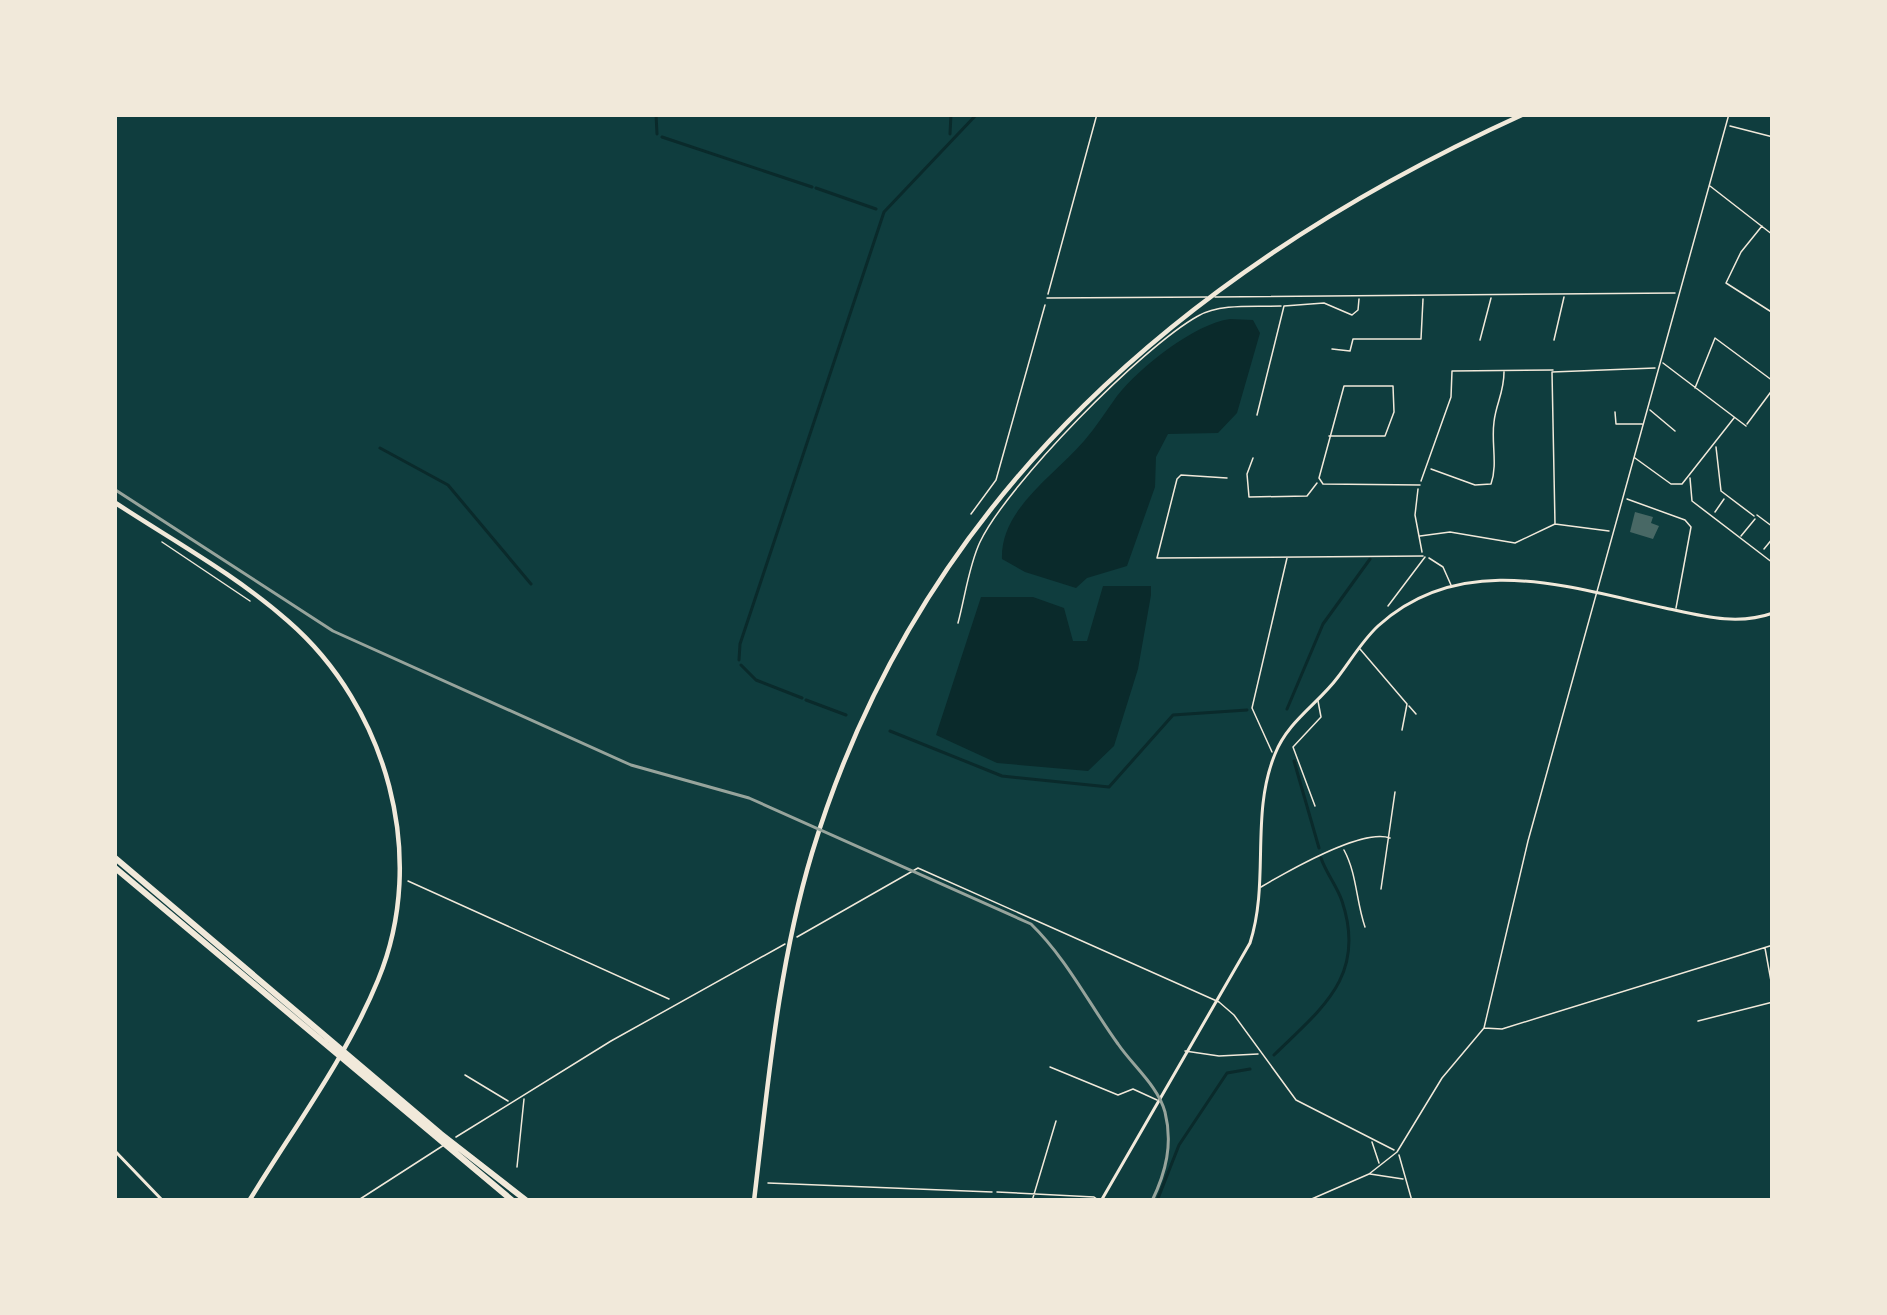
<svg xmlns="http://www.w3.org/2000/svg" width="1887" height="1315" viewBox="0 0 1887 1315" font-family="'Exo 2',sans-serif">
<style>
.water{fill:#0a2a2b}
.lines{fill:none;stroke-linecap:round;stroke-linejoin:round}
.stream{stroke:#0a2a2b;stroke-width:3}
.building{fill:#486865}
.path{stroke:#f1e9da;stroke-width:1.5}
.service{stroke:#f1e9da;stroke-width:1.5}
.minor{stroke:#f1e9da;stroke-width:1.5}
.tertiary{stroke:#f1e9da;stroke-width:3}
.secondary{stroke:#f1e9da;stroke-width:4.5}
.primary{stroke:#f1e9da;stroke-width:4.5}
.trunk{stroke:#f1e9da;stroke-width:6}
.rail{stroke:#97a49c;stroke-width:3}
</style>
<rect width="100%" height="100%" fill="#0f3d3e"/>
<path class="water" d="M1230 319 1253 320 1260 333 1237 413 1218 433 1168 434 1156 457 1155 487 1127 566 1087 578 1076 588 1025 572 1002 559C1000 509 1055 475 1084 441 1096 427 1106 411 1117 396 1140 367 1194 324 1230 319Z
M1103 586H1151V595L1138 669 1114 746 1088 771 997 763 936 735 981 597H1033L1064 608 1073 641H1087Z"/>
<g class="lines">
<path class="stream" d="M656 114 657 134
M950 134 951 114
M662 137 812 187
M816 188 876 209
M380 448 448 485 531 584
M739 660 740 644 884 212 977 114
M741 665 756 680 802 698
M806 700 846 715
M1287 709 1323 624 1370 559
M890 731 1002 776 1109 787 1173 715 1247 710
M1294 761 1319 848
M1274 1055C1322 1008 1367 976 1342 901 1337 886 1326 873 1321 858
M1157 1201 1179 1145 1227 1073 1250 1069"/>
</g>
<path class="building" d="M1635 512 1653 517 1651 523 1659 526 1653 539 1630 532Z"/>
<g class="lines">
<path class="path" d="M971 514 996 480 1045 305
M162 542 250 601
M408 881 669 999
M768 1183 992 1192"/>
<path class="service" d="M1048 294 1097 114
M958 623C965 597 969 565 980 542 1007 485 1142 347 1198 316 1220 303 1256 307 1281 306"/>
<path class="minor" d="M1730 126 1773 137
M1710 186 1773 235
M1762 226 1741 252 1726 283 1773 313
M1215 297 1675 293
M1047 298 1207 297
M1480 340 1491 298
M1554 340 1564 297
M1332 349 1350 351 1353 339H1421L1423 299
M1663 363 1746 426
M1695 388 1715 338 1773 381
M1650 410 1675 431
M1615 412 1616 424H1642
M1257 415 1284 306 1324 303 1352 315 1358 310 1359 299
M1747 424 1773 389
M1329 436H1385L1394 412 1393 386H1344L1319 478 1323 484 1420 485
M1716 447 1721 491 1754 516
M1253 458 1247 474 1249 497 1307 496 1317 483
M1635 458 1671 484H1682L1734 418
M1431 469 1475 485 1491 484C1498 464 1491 443 1494 422 1496 403 1504 393 1504 372
M1227 478 1181 475 1177 479 1157 558 1423 556
M1690 478 1692 501 1773 563
M1421 481 1451 397 1452 371 1553 370
M1418 489 1415 515 1422 552
M1627 499 1685 520 1691 527 1676 608
M1715 512 1724 499
M1757 515 1773 527
M1555 524 1552 372 1655 368
M1420 536 1450 532 1515 543 1555 524 1609 531
M1741 536 1755 519
M1764 549 1773 538
M1429 558 1443 567 1451 585
M1388 606 1425 557
M1360 649 1407 704 1402 730
M1409 706 1416 714
M1272 752 1252 708 1287 558
M1315 806 1293 747 1321 717 1318 701
M1344 850C1357 874 1356 901 1365 927
M1261 887C1288 871 1363 828 1390 838
M1381 889 1395 792
M797 937 918 868 1219 1002 1234 1015 1296 1100 1394 1150
M1765 948 1773 992
M1698 1021 1773 1002
M1484 1028 1502 1029 1773 945
M1185 1051 1219 1056 1258 1054
M1050 1067 1118 1095 1133 1089 1157 1100
M465 1075 508 1101
M456 1137 611 1041 785 944
M1372 1142 1379 1163
M1399 1155 1412 1201
M517 1167 524 1099
M1370 1174 1403 1179
M997 1192 1094 1197 1100 1201
M357 1201 444 1145
M1032 1201 1056 1121
M1307 1201 1369 1174 1397 1152 1442 1078 1484 1028 1528 841 1729 114"/>
<path class="tertiary" d="M114 1150 163 1201
M1101 1201 1250 943C1270 881 1250 815 1275 754 1288 721 1318 704 1338 677 1351 660 1362 641 1378 626 1462 550 1568 587 1665 608 1702 616 1737 626 1773 613"/>
<path class="secondary" d="M114 502C172 540 236 575 288 621 387 707 429 857 378 980 346 1058 293 1129 249 1201"/>
<path class="primary" d="M754 1201C768 1084 778 966 812 853 921 493 1192 265 1524 114"/>
<path class="trunk" d="M114 857 441 1134 527 1201
M114 867 513 1201"/>
<path class="rail" d="M114 489 333 631 631 765 749 798 1031 924C1067 959 1089 1004 1118 1044 1133 1066 1158 1086 1165 1112 1173 1144 1166 1172 1152 1201"/>
</g>
<rect width="1887" height="1315" fill="none" stroke="#f1e9da" stroke-width="234"/>
</svg>
